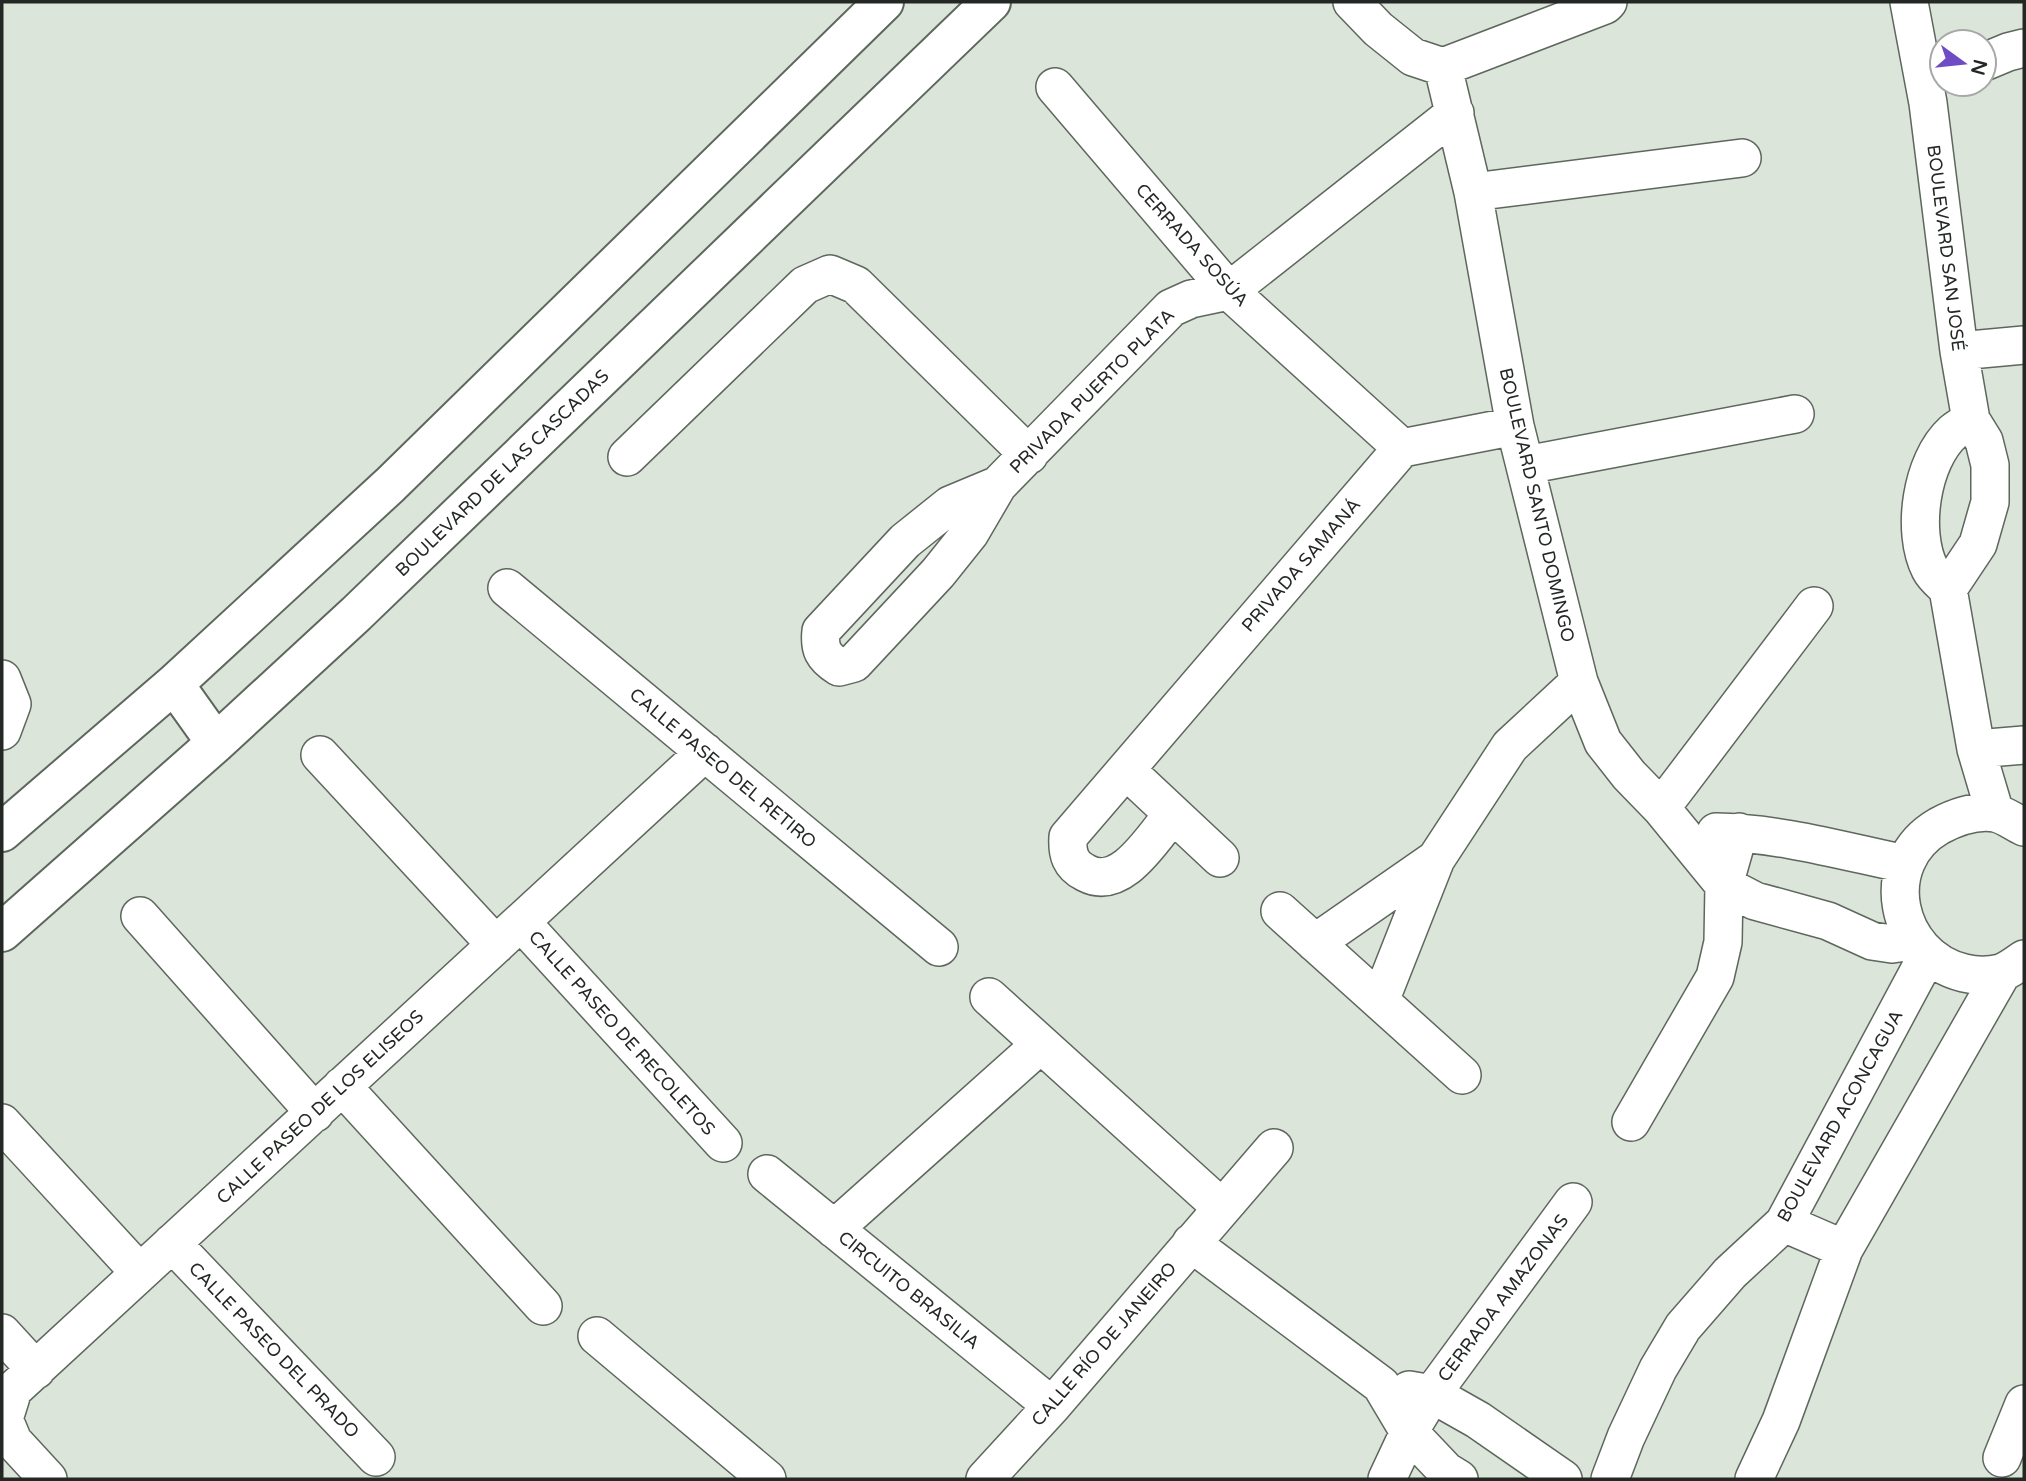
<svg xmlns="http://www.w3.org/2000/svg" width="2026" height="1481" viewBox="0 0 2026 1481" font-family="'Varela Round',sans-serif">
<style>
.lines{fill:none;stroke-linecap:round;stroke-linejoin:round}
.minor-casing{stroke:#5e675d;stroke-width:40}
.secondary-casing{stroke:#5e675d;stroke-width:42}
.minor{stroke:#fff;stroke-width:37}
.secondary{stroke:#fff;stroke-width:38}
.labels{text-anchor:middle;dominant-baseline:central;stroke-width:6;stroke-linejoin:round;paint-order:stroke}
.street-label{font-size:18px;fill:#242824;stroke:#fff}
</style>
<rect width="100%" height="100%" fill="#dbe5da"/>
<g class="lines">
<defs>
<path id="minor" d="M1352 2 1378 29 1413 57 1443 67 1605 5 1608 2
M1909 2 1928 103 1959 351 1971 420 1984 441 1990 465V502L1978 544 1948 589
M1984 62 2008 52 2024 48
M1443 67 1473 192 1515 426 1579 682 1603 742 1629 775 1661 808 1724 885 1755 901 1828 921 1872 941 1892 944 1914 941
M1055 87 1229 291 1402 448
M1473 192 1742 158
M1959 351 2024 345
M1971 420C1965 424 1959 427 1953 432 1921 461 1911 532 1930 569 1934 577 1942 583 1948 589L1976 749 1995 813
M627 457 805 285 830 274 856 285 1029 455
M1526 465 1795 414
M998 485 950 505 905 541 821 631C819 649 823 657 839 667L854 663 938 573 970 533 998 485 1171 308 1191 299 1229 291 1455 113
M507 588 939 947
M2 679 12 704 2 731
M1976 749 2024 745
M320 755 496 945
M1126 770 1220 858
M1661 808 1814 606
M1173 814C1153 837 1122 892 1086 873 1070 865 1067 854 1068 837L1402 448 1515 426
M2024 827C2015 823 2005 815 1995 813 1975 810 1956 817 1939 826 1875 863 1895 956 1964 973 1976 976 1989 976 2001 973 2009 970 2017 964 2024 959
M1716 832C1780 833 1843 851 1905 864
M1280 911 1462 1075
M140 916 315 1113
M521 922 723 1143
M1315 943 1436 859
M989 997 1222 1208
M1380 1001 1436 859 1510 746 1579 682
M342 1086 543 1306
M1631 1122 1715 977 1723 942 1724 885 1739 832
M2 1123 140 1273
M767 1174 1052 1406
M1784 1223 1844 1249
M834 1229 1041 1044
M172 1243 376 1457
M1191 1243 1381 1385 1409 1432 1446 1471 1459 1479
M2 1333 36 1370
M597 1336 767 1479
M1409 1390 1432 1394 1478 1420 1563 1479
M2002 1458 2024 1404
M48 1479 13 1441 4 1419 13 1390 705 752
M985 1479 1052 1406 1274 1148
M1387 1479 1409 1432 1432 1394 1573 1202
M1610 1479 1626 1437 1658 1369 1683 1327 1730 1273 1784 1223 1927 956
M1754 1479 1781 1421 1844 1249 2002 973"/>
<path id="secondary" d="M174 684 216 743
M2 832 174 684 390 485 884 2
M2 932 216 743 356 614 991 2"/>
</defs>
<use href="#minor" class="minor-casing"/>
<use href="#secondary" class="secondary-casing"/>
<use href="#minor" class="minor"/>
<use href="#secondary" class="secondary"/>
</g>
<g class="labels">
<g class="street-label">
<text transform="translate(1192 245) rotate(48)">CERRADA SOSÚA</text>
<text transform="translate(1946 248) rotate(83)">BOULEVARD SAN JOSÉ</text>
<text transform="translate(1092 391) rotate(-45)">PRIVADA PUERTO PLATA</text>
<text transform="translate(502 473) rotate(-44)">BOULEVARD DE LAS CASCADAS</text>
<text transform="translate(1537 505) rotate(77)">BOULEVARD SANTO DOMINGO</text>
<text transform="translate(1301 565) rotate(-49)">PRIVADA SAMANÁ</text>
<text transform="translate(723 768) rotate(40)">CALLE PASEO DEL RETIRO</text>
<text transform="translate(622 1033) rotate(48)">CALLE PASEO DE RECOLETOS</text>
<text transform="translate(320 1107) rotate(-43)">CALLE PASEO DE LOS ELISEOS</text>
<text transform="translate(1840 1116) rotate(-61)">BOULEVARD ACONCAGUA</text>
<text transform="translate(909 1290) rotate(39)">CIRCUITO BRASILIA</text>
<text transform="translate(1503 1298) rotate(-53)">CERRADA AMAZONAS</text>
<text transform="translate(1104 1344) rotate(-49)">CALLE RÍO DE JANEIRO</text>
<text transform="translate(274 1350) rotate(46)">CALLE PASEO DEL PRADO</text>
</g>
</g>
<rect width="2026" height="1481" fill="none" stroke="#242824" stroke-width="7"/>
<g transform="translate(1963 63) rotate(105)"><circle r="33" fill="#ffffff" stroke="#a7a9a7" stroke-width="2"/>
<path d="M0-5L12 26L0 18L-12 26Z" fill="#6f4bc4"/>
<text y="-10" font-size="19" font-weight="bold" text-anchor="middle" fill="#242824">N</text>
</g>
</svg>
